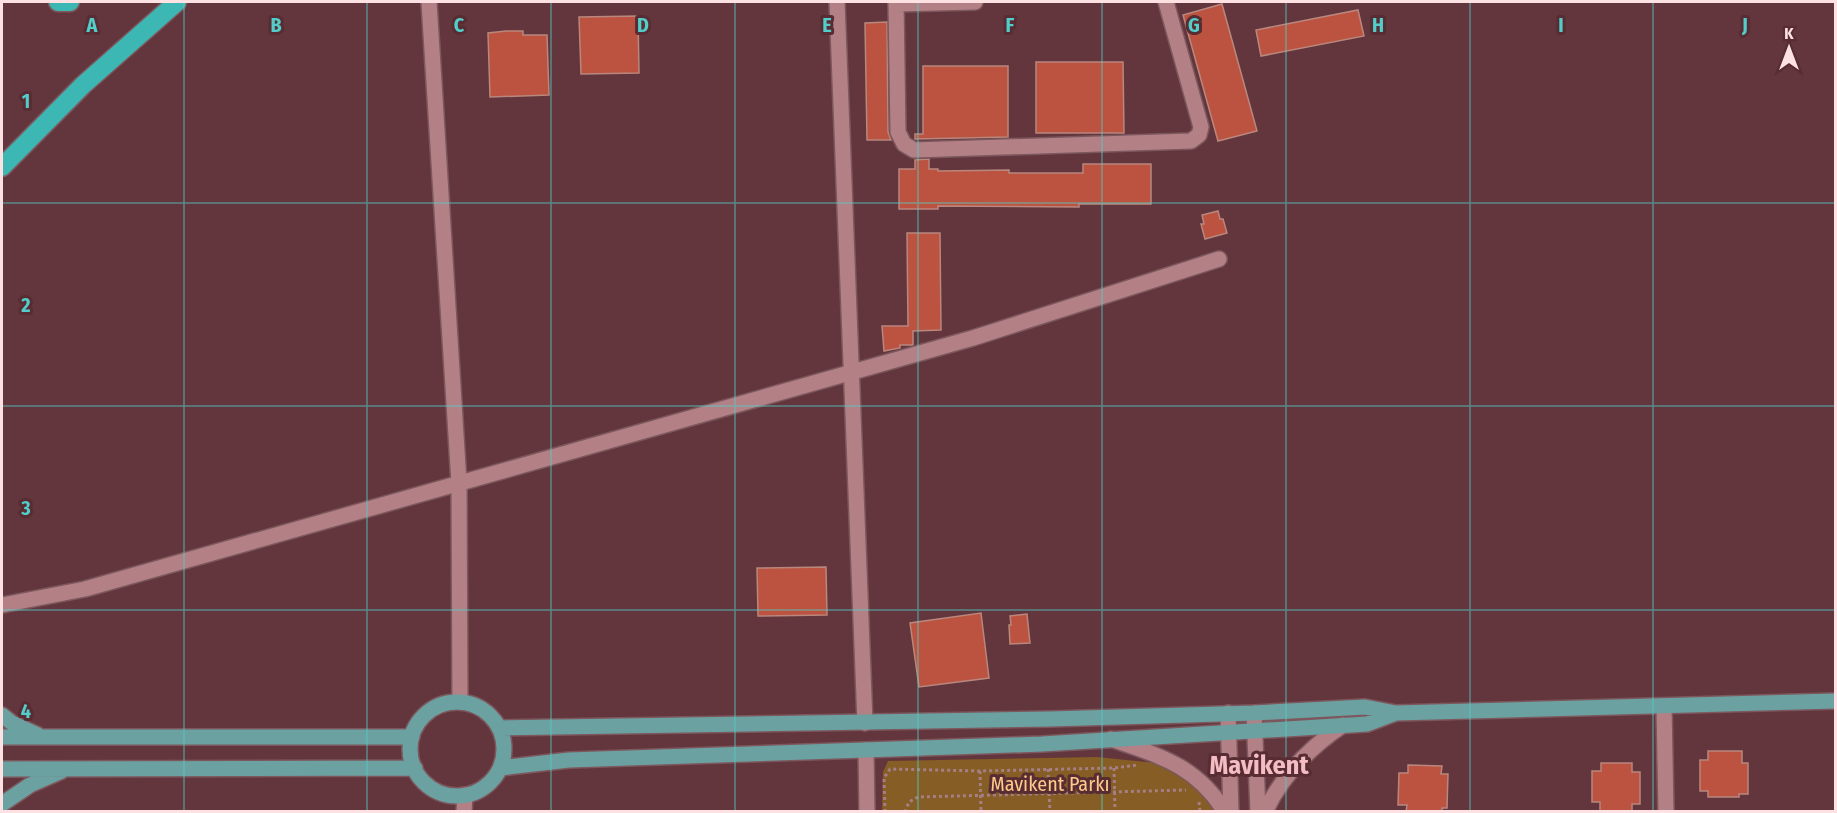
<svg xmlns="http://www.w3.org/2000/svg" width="1837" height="813" viewBox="0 0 1837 813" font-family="'Fira Sans Condensed',sans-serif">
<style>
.green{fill:#855d25}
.building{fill:#bc5340;stroke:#b9877d;stroke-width:1.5}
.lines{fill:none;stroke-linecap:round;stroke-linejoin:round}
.minor-casing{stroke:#7c575d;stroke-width:18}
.major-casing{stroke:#7c575d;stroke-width:18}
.highway-casing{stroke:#7c575d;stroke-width:21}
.path{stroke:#a57f83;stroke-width:3;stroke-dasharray:3 3;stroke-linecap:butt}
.minor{stroke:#b38086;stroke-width:15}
.major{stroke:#6ca1a1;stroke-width:15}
.highway{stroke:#3db7b3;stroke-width:18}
.grid{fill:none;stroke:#53cdc9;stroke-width:1.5;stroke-opacity:0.55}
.labels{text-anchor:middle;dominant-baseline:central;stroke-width:6;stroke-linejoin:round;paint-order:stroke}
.park-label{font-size:20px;fill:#ffca89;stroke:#572c32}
.district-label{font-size:26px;font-weight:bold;fill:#f4bdc3;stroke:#572c32}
.grid-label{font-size:20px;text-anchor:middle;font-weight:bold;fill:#53cdc9;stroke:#572c32;stroke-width:6;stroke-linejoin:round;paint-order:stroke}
</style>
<rect width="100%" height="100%" fill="#62363c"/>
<path class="green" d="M1097 757 1166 764 1202 784 1218 812H882L883 772 888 761Z"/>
<path class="building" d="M1222 4 1257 131 1218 141 1183 15Z
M1358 10 1364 36 1261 56 1256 30Z
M638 16 639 73 581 74 579 17Z
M887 22 888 132 891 140H867L865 23Z
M506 31H523V35H547L549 95 490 97 488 33Z
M1036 62H1123L1124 133H1036Z
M923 66H1008V137L915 139V134H923Z
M929 159V169H938V171L1009 170V173H1083V164H1151V204H1079V207L938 206V209H899V169H915V160Z
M1218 211 1220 219H1223L1227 233 1205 239 1201 224H1204L1202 215Z
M907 233H940L941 330 913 331V345H900V348L884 351 882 326H908Z
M826 567 827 615 758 616 757 568Z
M981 613 989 678 919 687 910 623Z
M1027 614 1030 643 1010 644 1009 625H1011L1010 616Z
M1708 751H1742V763H1748V794H1739V797H1708V791H1700V760H1708Z
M1601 763H1632V772H1640V804H1632V812H1600V802H1592V771H1601Z
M1408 765 1442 766 1441 774H1448L1447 808H1442V812H1406L1407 805H1398L1399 773H1408Z"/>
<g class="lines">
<defs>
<path id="minor" d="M429 2 459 483 460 702
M837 2 865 723
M896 2 898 132 904 144 914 150 1191 141 1199 135 1201 127 1166 2
M896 4 975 2
M2 605 85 589 973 338 1219 259
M1664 706 1666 812
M1228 713 1231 812
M1254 713 1258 812
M1111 739C1160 756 1197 766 1225 812
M866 750 867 812
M464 812 465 795
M1265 812C1282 775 1309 748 1343 725"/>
<path id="major" d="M410 749a47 47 0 1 1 94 0a47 47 0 1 1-94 0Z
M2 715 12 723 38 735
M500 728 1050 719 1254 713 1365 707 1396 713 1836 701
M2 737H412
M500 768 569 760 1042 744 1367 724 1396 713
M2 769 415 768
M2 804 30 785 62 771"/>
<path id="highway" d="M58 2H70
M2 167 83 85 177 2"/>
</defs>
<use href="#minor" class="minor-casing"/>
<use href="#major" class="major-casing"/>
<use href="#highway" class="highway-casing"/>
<path class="path" d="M1114 768 1115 812
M1048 769 1050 812
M980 771 981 812
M1199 802 1200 812
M885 812 884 778 890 769 980 771 1114 768 1138 765
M905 812 909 802 918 797 1186 790"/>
<use href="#minor" class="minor"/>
<use href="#major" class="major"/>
<use href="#highway" class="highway"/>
</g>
<path class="grid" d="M184 2V812M367 2V812M551 2V812M735 2V812M918 2V812M1102 2V812M1286 2V812M1470 2V812M1653 2V812M2 203H1836M2 406H1836M2 610H1836"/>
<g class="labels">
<g class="park-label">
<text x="1050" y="784">Mavikent Parkı</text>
</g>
<g class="district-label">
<text x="1259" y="765">Mavikent</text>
</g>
</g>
<g class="grid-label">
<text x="92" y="32">A</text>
<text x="276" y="32">B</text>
<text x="459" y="32">C</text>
<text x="643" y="32">D</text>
<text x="827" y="32">E</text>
<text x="1010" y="32">F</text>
<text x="1194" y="32">G</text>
<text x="1378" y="32">H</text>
<text x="1561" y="32">I</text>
<text x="1745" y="32">J</text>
<text x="26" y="108">1</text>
<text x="26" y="312">2</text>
<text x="26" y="515">3</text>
<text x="26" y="718">4</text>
</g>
<rect width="1837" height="813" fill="none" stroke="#fee1e3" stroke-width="6"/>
<g transform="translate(1789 48)" stroke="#572c32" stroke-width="4.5" paint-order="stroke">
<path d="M0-4.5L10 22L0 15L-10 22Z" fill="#fee1e3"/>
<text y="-9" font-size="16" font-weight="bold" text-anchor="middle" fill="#fee1e3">K</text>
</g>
</svg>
